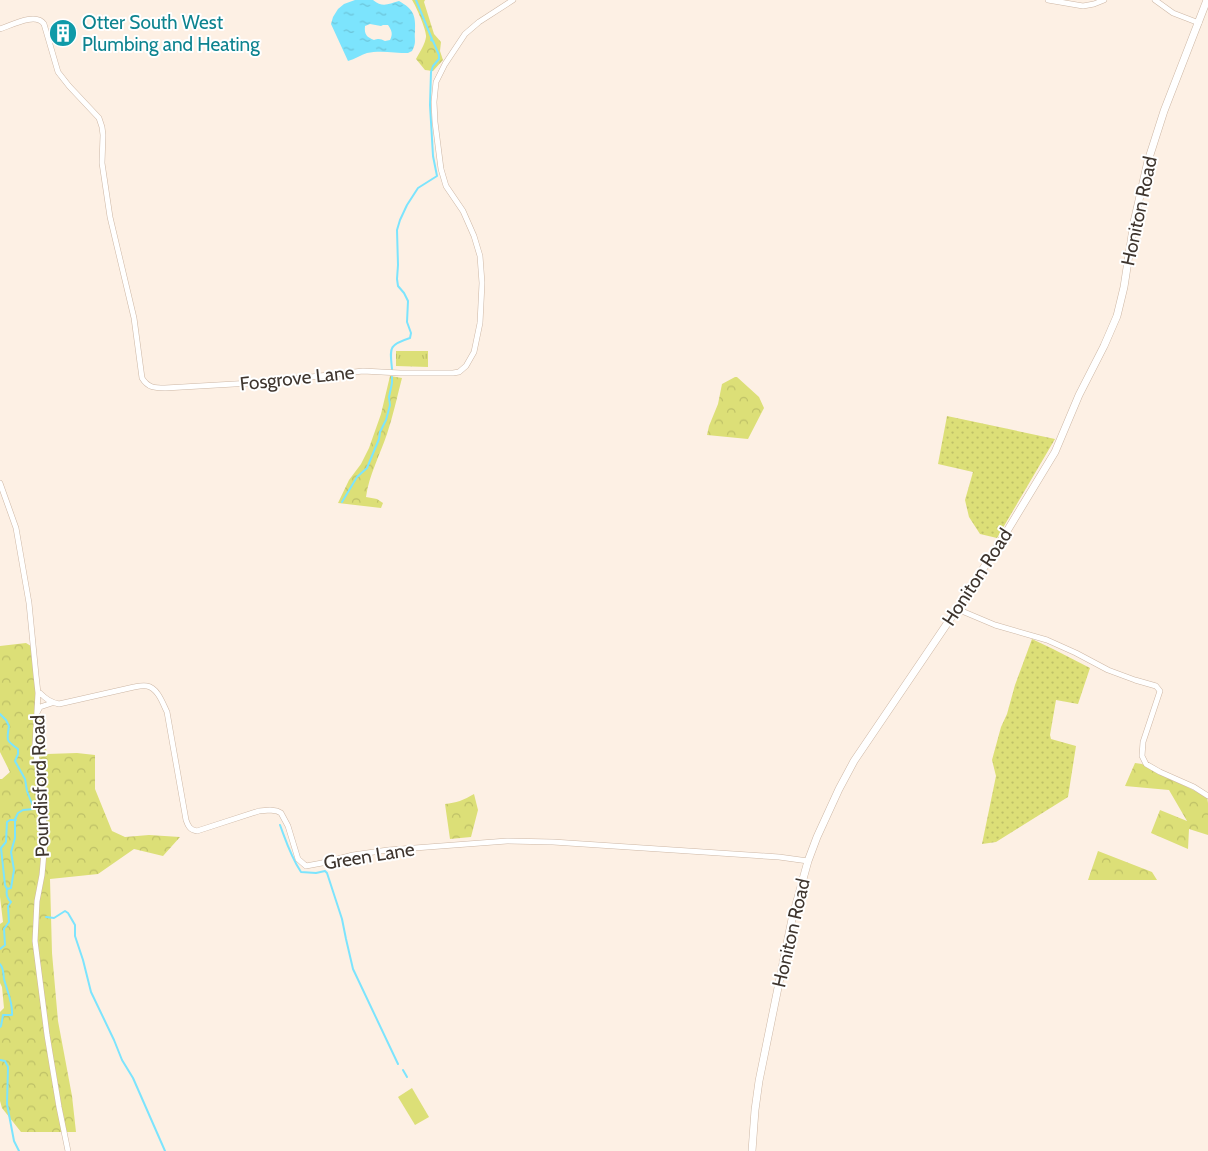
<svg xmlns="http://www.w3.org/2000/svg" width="1208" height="1151" viewBox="0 0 1208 1151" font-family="Cabin,sans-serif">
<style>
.grass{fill:#dcdf77}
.forest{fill:url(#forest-crowns)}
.park{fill:url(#park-tufts)}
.garden{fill:url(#garden-dots)}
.water{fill:url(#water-ripples);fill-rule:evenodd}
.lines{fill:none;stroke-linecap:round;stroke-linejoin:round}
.stream{stroke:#7ce4fd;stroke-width:2}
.street-casing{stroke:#cdb7a5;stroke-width:6}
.secondary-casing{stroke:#cdb7a5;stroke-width:8}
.street{stroke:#fff;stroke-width:5}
.secondary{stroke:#fff;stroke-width:7}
.labels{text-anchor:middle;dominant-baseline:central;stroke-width:4;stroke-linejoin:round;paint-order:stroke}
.culture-label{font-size:19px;fill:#0d838f;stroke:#fff;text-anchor:start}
.street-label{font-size:19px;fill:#3e352e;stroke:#fff}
</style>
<defs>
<pattern id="forest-crowns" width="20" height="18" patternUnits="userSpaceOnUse" patternTransform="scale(1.25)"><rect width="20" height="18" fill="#dcdf77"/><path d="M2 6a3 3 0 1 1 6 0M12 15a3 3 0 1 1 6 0" fill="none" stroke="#bec067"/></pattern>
<pattern id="park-tufts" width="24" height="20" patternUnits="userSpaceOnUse" patternTransform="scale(1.25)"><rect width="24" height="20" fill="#dcdf77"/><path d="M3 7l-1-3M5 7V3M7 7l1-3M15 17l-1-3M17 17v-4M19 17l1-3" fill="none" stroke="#bec067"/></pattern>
<pattern id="garden-dots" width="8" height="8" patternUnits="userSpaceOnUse" patternTransform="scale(1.25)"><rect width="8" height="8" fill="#dcdf77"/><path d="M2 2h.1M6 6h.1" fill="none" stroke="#bec067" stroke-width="1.8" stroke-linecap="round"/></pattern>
<pattern id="water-ripples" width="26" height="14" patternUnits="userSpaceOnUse" patternTransform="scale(1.25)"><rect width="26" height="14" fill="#7ce4fd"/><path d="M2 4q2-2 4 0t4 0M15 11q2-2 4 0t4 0" fill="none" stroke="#6cc4d9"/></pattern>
</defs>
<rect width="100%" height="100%" fill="#fdf0e4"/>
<path class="grass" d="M412 1088 429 1117 415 1125 398 1097Z"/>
<path class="forest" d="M412 0H425L424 2 434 34 441 42 440 51 443 60 433 71 425 70 416 59C420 52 425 44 426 37 427 31 416 6 412 0Z
M390 376 402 378C397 397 393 416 387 434 380 455 369 475 366 497L377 499 383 503 381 508 338 503 349 480 361 464 369 448 381 414Z
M735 377H737L759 397 764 408 748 439 707 435 709 426 718 404 722 384Z
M26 643 31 646 36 692 47 754 77 753 95 755V789L112 831 125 837 149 835 180 837 163 856 134 849 98 874 50 879 52 953 58 1021 72 1096 76 1132H21L2 1108 0 1101V1012L4 1008 2 987 0 983V924L3 922 0 897V779H2L10 772 0 752V646Z
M1135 763 1142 764 1207 797 1208 803V835L1189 829 1188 849 1151 833 1160 810 1187 821 1169 790 1125 786Z
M474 794 478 810 471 837 450 839 445 804C456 803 464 800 474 794Z
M1098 851 1152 872 1157 880H1088Z"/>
<path class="park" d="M396 351H428V367L396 366Z"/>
<path class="garden" d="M947 416 1055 439 997 538 980 534 969 517 965 500 973 472 938 464Z
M1032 639 1053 649 1090 668 1078 704 1056 700 1050 735 1051 739 1076 746 1068 797 996 842 982 844 996 776 992 760 1001 727 1007 714 1015 685Z"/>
<path class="water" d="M355 0H373C383 8 388 4 399 1 413 9 416 15 415 31 414 40 417 42 412 51L408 53C395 53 380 50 367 53 361 55 355 59 348 61L331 24 333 17 338 9 344 4ZM370 24 381 26 383 25H388C392 31 393 34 390 40L385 41C381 39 379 38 374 40 367 37 364 35 365 26Z"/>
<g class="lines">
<path class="stream" d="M392 369C390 348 388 345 410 338L411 333 407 322 408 301 404 293 398 286 397 279 398 265 397 230 400 220 407 205 418 188 437 176 433 156 430 105 431 72 433 66 439 59V55L433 41 431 40 432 39 416 0
M342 502 357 477 367 468 379 439 380 432 386 420 390 405 389 397 392 383V377
M0 714 6 720 9 726C7 740 5 740 18 749V754L15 761 25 779 27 791 34 809 23 810 18 813 15 819V838L11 852 14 870 11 888 7 889C6 895 7 898 11 902L8 906 9 922 4 929 5 945 0 949
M280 825C286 841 291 857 301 872L316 873 325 871 327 873 342 919 346 939 353 969 398 1064
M7 889 5 885 1 848 6 842 7 822 10 820H16
M46 917 54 918 65 911 68 913 75 925V936L83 960 91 992 114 1040 122 1060 133 1078 165 1151
M0 964C4 969 3 972 4 979 7 991 13 1002 12 1015H3L1 1026 0 1027
M0 1060 5 1061 8 1067 7 1104 14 1141 19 1151
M403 1070 407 1077"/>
<defs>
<path id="street" d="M1048 0 1083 6 1094 4 1104 0
M1155 0 1173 13 1199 23
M0 29C12 25 36 12 44 24L58 72 69 86 99 118 102 127 103 135 102 163 110 217 134 318 142 378C148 388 155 388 165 388L267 382 363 371 400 373H453L459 372 466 366 474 352 480 323 482 283 480 256 474 236 463 211 446 186 441 169 435 122 434 102 436 82 445 64 465 34 479 22 513 0
M0 483 16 528 29 603 36 675 38 693 35 745 43 811 45 841 42 875 37 901 35 941 47 1035 59 1107 68 1151
M957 609 995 625 1047 640 1076 653 1108 670 1135 680 1156 686 1160 691 1143 742 1142 756 1146 764 1160 772 1194 787 1208 796
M38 693H40C46 699 50 702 59 704L134 687C139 686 143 685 147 686 158 688 163 704 167 712L186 820C188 826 190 830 197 831L259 811 270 810 277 811 281 813 288 826 298 859 306 866 322 863 353 855 388 850 507 841 553 842 779 857 808 861
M37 713 40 707 52 703"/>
<path id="secondary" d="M752 1151 755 1110 759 1081 792 919 808 861 817 837 839 789 854 761 957 609 1001 541 1055 452 1079 395 1104 346 1117 316 1124 287 1134 222 1148 161 1164 111 1207 0"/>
</defs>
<use href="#street" class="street-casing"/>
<use href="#secondary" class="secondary-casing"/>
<use href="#street" class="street"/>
<use href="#secondary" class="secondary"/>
</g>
<defs>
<symbol id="building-disc" viewBox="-11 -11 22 22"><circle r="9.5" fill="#0f9aa8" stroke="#fff"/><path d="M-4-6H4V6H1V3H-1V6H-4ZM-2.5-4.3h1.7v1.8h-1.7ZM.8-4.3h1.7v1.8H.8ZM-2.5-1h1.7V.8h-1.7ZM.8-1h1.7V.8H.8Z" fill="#fff"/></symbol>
</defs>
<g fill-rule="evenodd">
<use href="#building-disc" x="47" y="17" width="32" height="32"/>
</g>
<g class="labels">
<g class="culture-label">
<text x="82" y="22">Otter South West<tspan x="82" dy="22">Plumbing and Heating</tspan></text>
</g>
<g class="street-label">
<text transform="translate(1139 211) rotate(-78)">Honiton Road</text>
<text transform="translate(297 378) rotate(-6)">Fosgrove Lane</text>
<text transform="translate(977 577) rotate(-57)">Honiton Road</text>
<text transform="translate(40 786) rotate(-92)">Poundisford Road</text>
<text transform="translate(369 856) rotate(-9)">Green Lane</text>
<text transform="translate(791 933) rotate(-77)">Honiton Road</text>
</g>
</g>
</svg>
